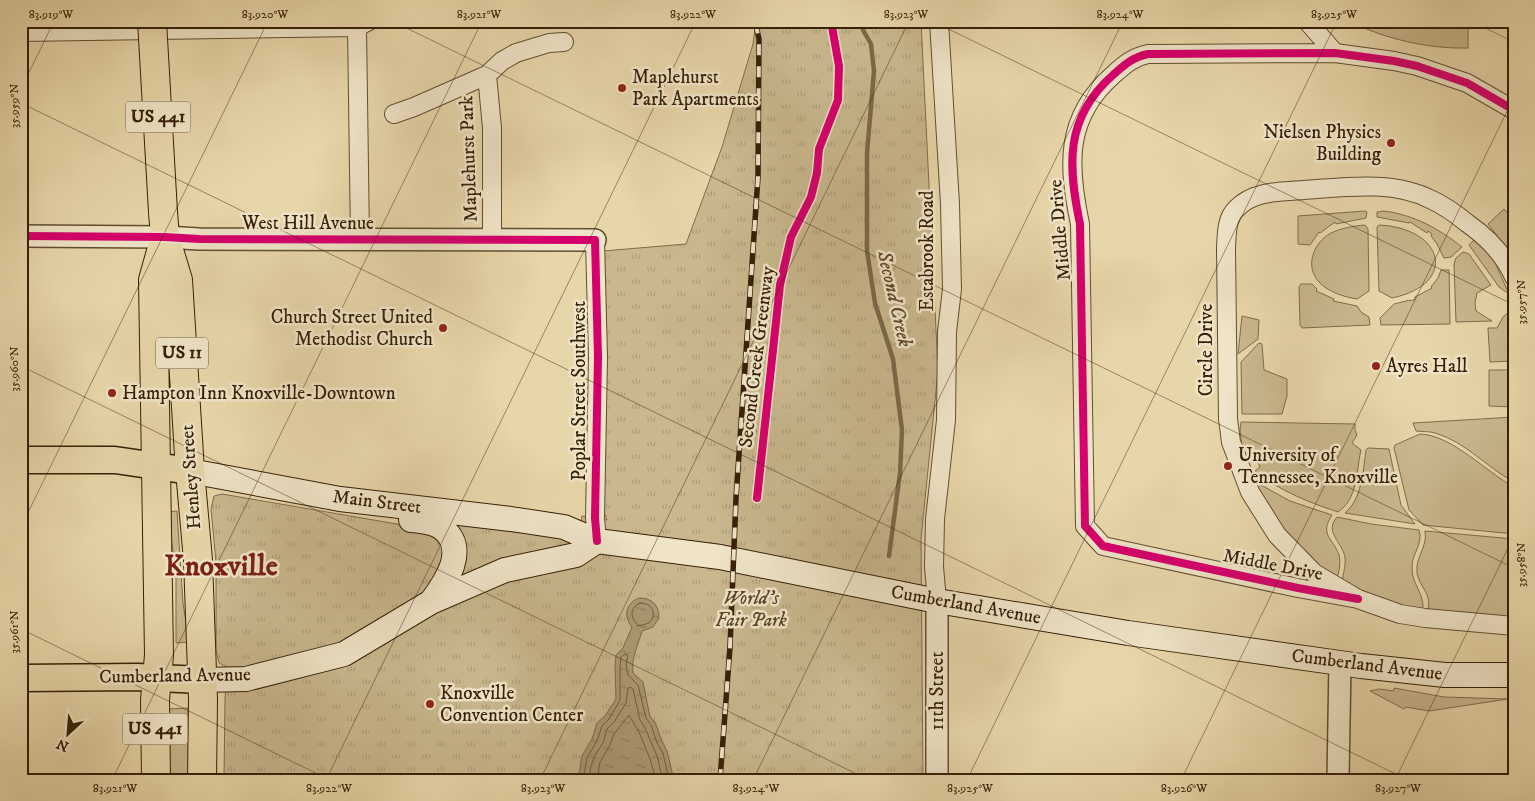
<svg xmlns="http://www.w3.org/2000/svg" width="1535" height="801" viewBox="0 0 1535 801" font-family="'IM FELL DW Pica',serif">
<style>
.green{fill:#c9b78d;stroke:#806c4a}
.park{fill:url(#park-tufts);stroke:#806c4a}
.water{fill:url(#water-ripples);stroke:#7c6847}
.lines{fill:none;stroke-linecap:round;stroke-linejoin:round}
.shore{stroke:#705c3c;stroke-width:1}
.stream{stroke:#7c6847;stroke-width:4.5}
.minor-casing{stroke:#624e30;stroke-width:20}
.tertiary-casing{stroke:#624e30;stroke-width:24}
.secondary-casing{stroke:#362007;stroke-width:26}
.primary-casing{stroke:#362007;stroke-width:29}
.trunk-casing{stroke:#362007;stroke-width:30}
.minor{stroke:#efe4c7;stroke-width:18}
.tertiary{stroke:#efe4c7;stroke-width:21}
.secondary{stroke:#efe4c7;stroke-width:24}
.primary{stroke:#e7d6a9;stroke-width:26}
.trunk{stroke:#e7d6a9;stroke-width:28}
.rail-casing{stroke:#362007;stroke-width:5.5}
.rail{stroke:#efe4c7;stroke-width:4;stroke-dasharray:11;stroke-linecap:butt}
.trunk-bridge-casing{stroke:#362007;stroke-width:30;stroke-linecap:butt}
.trunk-bridge{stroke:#e7d6a9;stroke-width:28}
.cycleway-casing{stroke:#efe4c7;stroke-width:11}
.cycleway{stroke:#d6006c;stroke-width:8}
.ticks{fill:none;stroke:#362007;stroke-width:1;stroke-opacity:0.45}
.poi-dot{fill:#8f2418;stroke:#efe4c7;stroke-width:2}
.labels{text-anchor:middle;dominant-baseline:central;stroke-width:5;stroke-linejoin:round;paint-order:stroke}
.shield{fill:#efe4c7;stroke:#6e5b41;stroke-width:1}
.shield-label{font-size:18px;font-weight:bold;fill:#362007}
.poi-label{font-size:19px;fill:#362007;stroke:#efe4c7;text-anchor:start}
.street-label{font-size:19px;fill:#362007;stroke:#efe4c7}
.park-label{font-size:19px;font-style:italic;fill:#5b4628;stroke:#efe4c7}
.water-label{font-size:20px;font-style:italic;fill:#5f4a2c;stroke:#efe4c7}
.town-label{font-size:29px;font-weight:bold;fill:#7a1f14;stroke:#efe4c7}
.neatline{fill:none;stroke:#362007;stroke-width:2}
.ticks-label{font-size:12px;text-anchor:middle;fill:#362007}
</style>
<defs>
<pattern id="park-tufts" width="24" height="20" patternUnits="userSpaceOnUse" patternTransform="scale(1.25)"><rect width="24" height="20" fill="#c9b78d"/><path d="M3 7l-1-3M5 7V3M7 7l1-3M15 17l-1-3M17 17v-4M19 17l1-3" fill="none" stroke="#ad9d78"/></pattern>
<pattern id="water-ripples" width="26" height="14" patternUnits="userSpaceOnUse" patternTransform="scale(1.25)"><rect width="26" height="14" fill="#ab9872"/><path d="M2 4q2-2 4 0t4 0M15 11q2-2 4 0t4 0" fill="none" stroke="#8c7c5c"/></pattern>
</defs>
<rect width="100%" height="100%" fill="#e7d6a9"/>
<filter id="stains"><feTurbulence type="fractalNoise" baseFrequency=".004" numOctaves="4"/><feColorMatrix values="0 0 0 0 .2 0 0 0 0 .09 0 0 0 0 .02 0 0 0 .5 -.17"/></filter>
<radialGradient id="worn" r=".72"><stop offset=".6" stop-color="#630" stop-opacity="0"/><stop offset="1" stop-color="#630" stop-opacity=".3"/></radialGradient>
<path class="green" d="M1349 21H1468V48C1428 49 1385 39 1349 21Z
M1504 209 1514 219V258L1488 224Z
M1365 211 1367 212 1366 218 1336 224 1335 222 1320 233 1319 232 1310 245 1298 244V216Z
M1384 211C1414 215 1438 228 1462 247L1451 257 1444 258 1437 244 1431 236 1432 234 1428 231 1427 233 1410 222 1409 223 1377 217V212Z
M1365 225 1368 229 1369 291 1357 299C1344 297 1328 292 1319 282 1304 266 1314 242 1331 233 1342 228 1353 226 1365 225Z
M1379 225C1444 228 1459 284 1392 298L1379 291 1377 227Z
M1476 238 1493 258 1509 294 1499 287 1469 245Z
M1463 252 1469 254 1491 285 1477 293 1475 303 1476 311 1492 321 1456 322 1454 264 1456 258Z
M1441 270H1449L1450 324 1381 325 1380 318 1394 304 1410 300 1411 301 1415 299V297L1432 288 1431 287 1438 278Z
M1301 284H1312L1317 289 1316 291 1334 299 1333 301 1357 306 1361 312 1369 317 1370 325 1302 328 1300 325 1299 287Z
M1510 311 1513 312 1514 361 1490 362 1488 328H1497L1503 317Z
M1242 316 1259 320 1258 339 1238 354Z
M1259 343 1262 344 1264 370 1287 379V396L1282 414H1242L1241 362Z
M1489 370H1514V407L1489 406Z
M1514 417V482C1486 467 1466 442 1435 433 1429 431 1422 432 1416 431L1413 423Z
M1241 422 1355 424V430L1357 435 1352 443 1361 450C1356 471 1358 499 1338 512 1308 502 1280 491 1255 471L1260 467 1250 445 1242 448 1240 430Z
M1420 434C1452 435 1486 472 1514 487V534L1423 525 1409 510 1394 448 1395 445Z
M1368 448 1389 449 1401 505 1415 524 1345 513C1362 499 1363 471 1366 450Z
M1261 485 1290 501 1332 515C1319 535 1333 538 1339 555 1341 563 1339 571 1337 579L1312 561 1280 525 1257 489Z
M177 511 183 603 189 642 176 643V570L167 512Z
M1337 517 1371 524 1419 530C1424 544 1411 554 1412 568 1412 585 1424 592 1423 610 1395 605 1368 595 1342 582 1343 574 1346 565 1345 557 1342 542 1324 532 1337 517Z
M1425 531 1514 539V619L1428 611C1432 593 1420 588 1417 573 1415 557 1428 547 1425 531Z
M1394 688 1444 697 1508 699 1429 711 1406 707 1404 709 1370 691 1379 689 1394 691Z
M188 708 189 780H168L167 709Z"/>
<path class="park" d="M756 21H921L938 371 921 539 923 780H224L225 699 227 667 219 663 216 650V562L211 509 214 496 222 494 397 524 421 530 445 522 578 538 582 516 607 520 603 509V251L686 244 722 147 753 44Z"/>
<path class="water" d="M639 598C652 598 659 605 659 618L653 627 642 631C638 646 631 657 633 673L643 682 650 717 655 722 662 741 667 751 674 780H578L582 756 592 739 597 723 605 716 616 699 615 668 616 655 623 648 632 627C623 616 626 603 639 598Z"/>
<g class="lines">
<path class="shore" d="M640 603C652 603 658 614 649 623L639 626C631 619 628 609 640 603Z
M583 780 587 758 597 741 602 726 609 719 620 700V668L621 657 625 654 628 656 626 664 628 675 638 685 646 718 651 725 657 743 663 753 669 780
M589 780 591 766 595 755 603 743 607 729 614 722 626 703 628 689 630 687 633 689 640 720 645 728 657 756 663 780
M597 780 600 762 609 747 614 734 629 715 639 732 650 759 656 780"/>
<path class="stream" d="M865 21 863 30 871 44 874 71 867 153V251L875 303 893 359 902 430 900 473 889 556"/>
<defs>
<path id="minor" d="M1307 21 1335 53
M357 27 360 239
M21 32 357 27 369 21
M487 75 492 128V241
M394 114 414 107 487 75 502 61 516 53 549 43 564 42
M595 240 598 357 595 518 597 541
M1514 277C1504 254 1487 237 1467 223 1456 214 1445 206 1432 200 1394 180 1346 187 1304 190 1281 192 1254 190 1236 209 1226 219 1227 234 1226 248L1228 419 1231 442 1250 492 1277 535 1314 573 1358 599 1400 614 1425 618 1514 626
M1358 599 1298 588 1103 546 1085 526 1080 224C1068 167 1064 118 1113 75 1124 65 1133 57 1148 54L1335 53 1394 61 1417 66 1467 83 1514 110
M937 601 934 567 935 519 946 420 947 332 952 289 950 204 939 21"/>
<path id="tertiary" d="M21 236 165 237 199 239 595 240
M937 601V780
M1338 780 1340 663"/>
<path id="secondary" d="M190 471 340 499 511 519 564 527 597 541 720 557 937 601 1128 633 1361 666 1445 675H1514
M411 520C421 521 434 522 442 528 469 549 446 582 431 602
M202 680 246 679 344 654 431 602 505 570 576 555 597 541"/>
<path id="primary" d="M21 460H115L190 471
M21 678 137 677 202 680"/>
<path id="trunk" d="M163 212 165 237 178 280 190 471 198 560 203 700 202 780
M156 780 155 700 159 655 153 280 165 237"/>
</defs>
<use href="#minor" class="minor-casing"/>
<use href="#tertiary" class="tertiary-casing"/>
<use href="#secondary" class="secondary-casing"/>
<use href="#primary" class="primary-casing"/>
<use href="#trunk" class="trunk-casing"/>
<use href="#minor" class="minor"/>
<use href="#tertiary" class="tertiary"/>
<use href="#secondary" class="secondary"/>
<use href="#primary" class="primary"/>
<use href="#trunk" class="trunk"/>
<defs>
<path id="rail" d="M720 780 730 647 736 498 758 177 759 39 755 21"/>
</defs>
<use href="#rail" class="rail-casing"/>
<use href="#rail" class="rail"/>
<defs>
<path id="trunk-bridge" d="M152 21 163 212"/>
</defs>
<use href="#trunk-bridge" class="trunk-bridge-casing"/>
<use href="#trunk-bridge" class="trunk-bridge"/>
<defs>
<path id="cycleway" d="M21 236 165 237 199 239 595 240 598 357 595 518 597 541
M757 498 780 285 791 237 811 197 817 173 819 149 838 100 839 66 831 21
M1358 599 1298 588 1103 546 1085 526 1080 224C1068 167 1064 118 1113 75 1124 65 1133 57 1148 54L1335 53 1394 61 1417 66 1467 83 1514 110"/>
</defs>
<use href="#cycleway" class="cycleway-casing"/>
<use href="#cycleway" class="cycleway"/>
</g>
<path class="ticks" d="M392 21 1514 568M932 21 1514 305M1471 21 1514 42M21 89 54 21M21 103 1408 780M21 366 869 780M21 527 268 21M21 629 330 780M112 780 482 21M326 780 696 21M540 780 909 21M753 780 1123 21M967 780 1337 21M1181 780 1514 97M1395 780 1514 536"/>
<g class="poi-dot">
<circle cx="622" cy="88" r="5"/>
<circle cx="1391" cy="143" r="5"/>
<circle cx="443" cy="328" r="5"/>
<circle cx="1376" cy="366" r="5"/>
<circle cx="112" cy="393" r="5"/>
<circle cx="1228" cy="466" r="5"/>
<circle cx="430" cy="704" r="5"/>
</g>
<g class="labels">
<g class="shield">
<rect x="125.5" y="101.5" width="65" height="31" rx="4"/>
<rect x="156" y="337.5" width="52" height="31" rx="4"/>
<rect x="122.5" y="713.5" width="65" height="31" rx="4"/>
</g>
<g class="shield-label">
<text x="158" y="117">US 441</text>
<text x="182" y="353">US 11</text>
<text x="155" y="729">US 441</text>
</g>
<g class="poi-label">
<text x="632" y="77">Maplehurst<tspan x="632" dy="22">Park Apartments</tspan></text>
<text x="1381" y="132" text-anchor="end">Nielsen Physics<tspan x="1381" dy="22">Building</tspan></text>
<text x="433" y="317" text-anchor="end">Church Street United<tspan x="433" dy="22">Methodist Church</tspan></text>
<text x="1386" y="366">Ayres Hall</text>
<text x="122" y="393">Hampton Inn Knoxville-Downtown</text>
<text x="1238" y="455">University of<tspan x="1238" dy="22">Tennessee, Knoxville</tspan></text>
<text x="440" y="693">Knoxville<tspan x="440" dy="22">Convention Center</tspan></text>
</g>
<g class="street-label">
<text transform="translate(469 159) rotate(-92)">Maplehurst Park</text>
<text x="308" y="223">West Hill Avenue</text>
<text transform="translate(1060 230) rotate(-95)">Middle Drive</text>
<text transform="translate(927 251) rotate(-90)">Estabrook Road</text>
<text transform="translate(1206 350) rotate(-90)">Circle Drive</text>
<text transform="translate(757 357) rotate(-83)">Second Creek Greenway</text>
<text transform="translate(579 391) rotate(-90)">Poplar Street Southwest</text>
<text transform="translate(191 477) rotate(-94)">Henley Street</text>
<text transform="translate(377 502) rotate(7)">Main Street</text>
<text transform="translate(1273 565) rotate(11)">Middle Drive</text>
<text transform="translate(966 605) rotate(10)">Cumberland Avenue</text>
<text transform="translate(1367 665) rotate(7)">Cumberland Avenue</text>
<text transform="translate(175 676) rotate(-1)">Cumberland Avenue</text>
<text transform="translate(937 691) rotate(-90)">11th Street</text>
</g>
<g class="park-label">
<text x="751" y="598">World's<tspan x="751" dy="22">Fair Park</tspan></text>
</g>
<g class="water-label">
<text transform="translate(894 299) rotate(77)">Second Creek</text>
</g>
<g class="town-label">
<text x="221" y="567">Knoxville</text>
</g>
</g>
<rect width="1535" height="801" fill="none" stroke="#e7d6a9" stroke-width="55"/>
<g transform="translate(68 734) rotate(206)" stroke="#efe4c7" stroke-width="4" paint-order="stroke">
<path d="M0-4L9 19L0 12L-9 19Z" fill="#362007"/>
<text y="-8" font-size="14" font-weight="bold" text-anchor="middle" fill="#362007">N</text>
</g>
<rect x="28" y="28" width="1480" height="746" class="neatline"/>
<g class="ticks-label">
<text x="51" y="18">83.919°W</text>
<text x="265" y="18">83.920°W</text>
<text x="479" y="18">83.921°W</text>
<text x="693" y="18">83.922°W</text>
<text x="906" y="18">83.923°W</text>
<text x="1120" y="18">83.924°W</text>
<text x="1334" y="18">83.925°W</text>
<text transform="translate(14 106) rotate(-90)" y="4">35.959°N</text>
<text transform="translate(1521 302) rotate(-90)" y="4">35.957°N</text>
<text transform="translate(14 369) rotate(-90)" y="4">35.960°N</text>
<text transform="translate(1521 565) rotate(-90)" y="4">35.958°N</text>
<text transform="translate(14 632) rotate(-90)" y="4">35.961°N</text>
<text x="115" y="792">83.921°W</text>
<text x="329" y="792">83.922°W</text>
<text x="543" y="792">83.923°W</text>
<text x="756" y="792">83.924°W</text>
<text x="970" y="792">83.925°W</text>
<text x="1184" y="792">83.926°W</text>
<text x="1398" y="792">83.927°W</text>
</g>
<rect width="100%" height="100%" filter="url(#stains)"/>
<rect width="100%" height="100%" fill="url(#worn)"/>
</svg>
